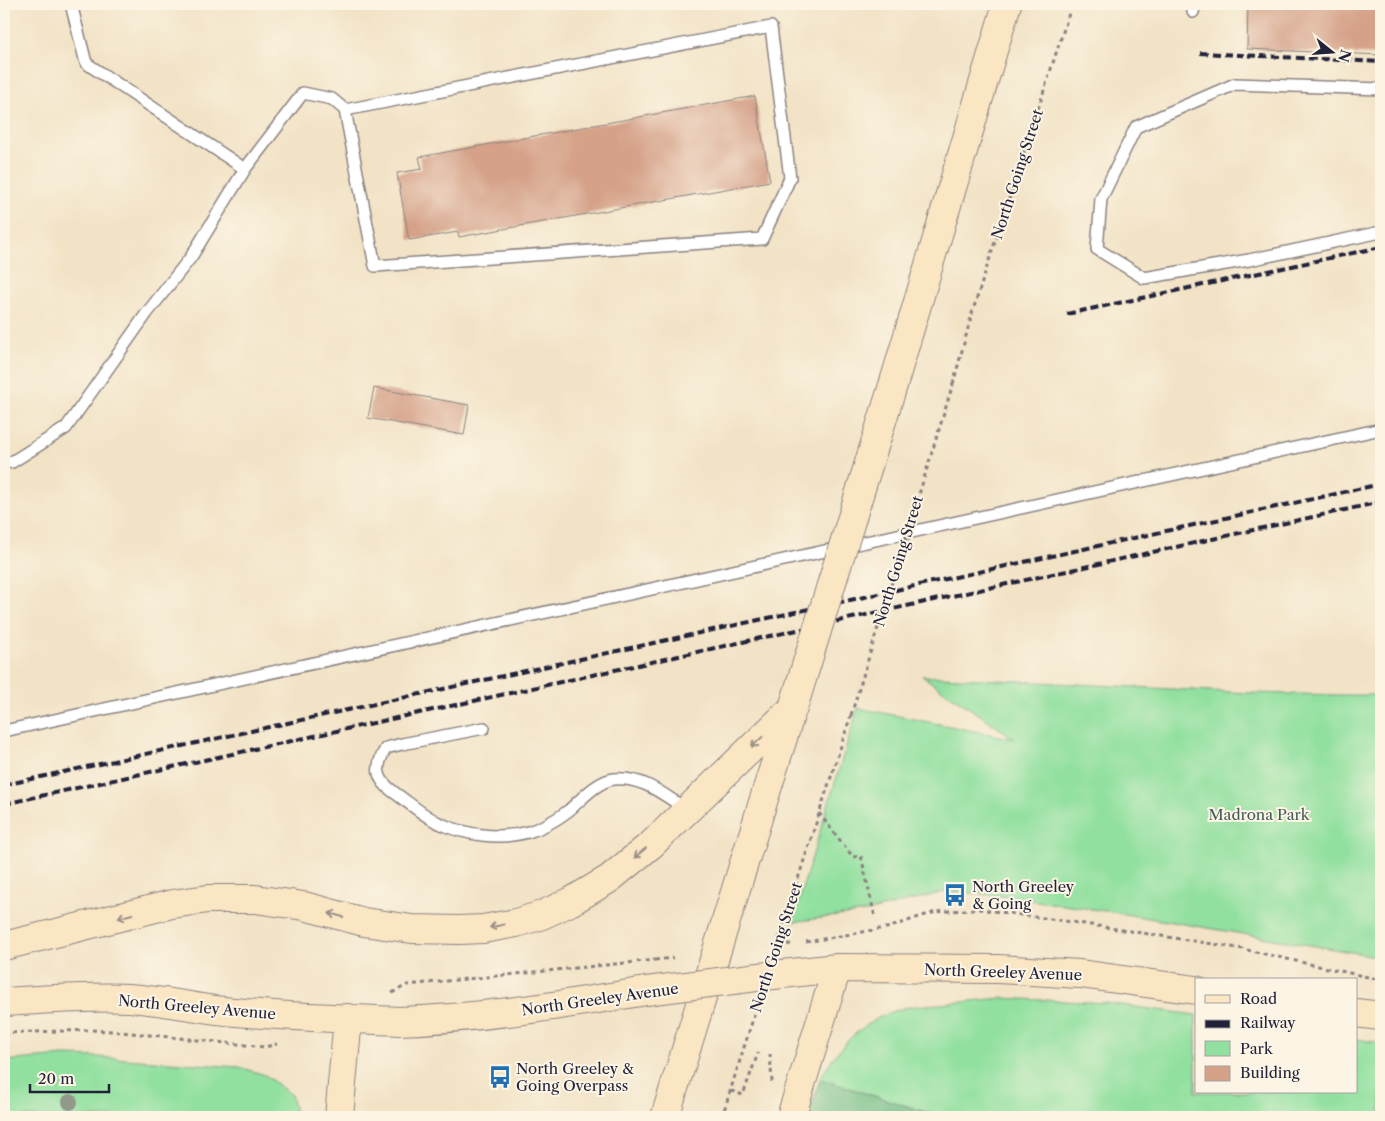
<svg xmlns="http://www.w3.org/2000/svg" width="1385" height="1121" viewBox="0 0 1385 1121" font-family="'Libre Caslon Text',serif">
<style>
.green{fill:#91e09f;stroke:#5a816d}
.forest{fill:#74be86;stroke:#4b7060}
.building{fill:#d5a188}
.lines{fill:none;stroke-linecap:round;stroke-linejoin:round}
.lane-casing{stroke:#8a8280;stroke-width:14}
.secondary-casing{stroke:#8a8280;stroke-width:30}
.path{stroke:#8a8280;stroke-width:3;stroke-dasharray:4 4;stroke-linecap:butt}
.lane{stroke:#fff;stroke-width:11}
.secondary{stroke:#fbe6c4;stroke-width:28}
.rail{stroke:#22223b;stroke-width:4;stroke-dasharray:8 4;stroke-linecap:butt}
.secondary-bridge-casing{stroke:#8a8280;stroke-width:30;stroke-linecap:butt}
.path-bridge{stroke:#8a8280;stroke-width:3;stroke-dasharray:4 4;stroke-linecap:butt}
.secondary-bridge{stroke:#fbe6c4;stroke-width:28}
.tree{fill:#92988a}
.oneway{stroke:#998e86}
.labels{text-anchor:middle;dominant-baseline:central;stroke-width:4;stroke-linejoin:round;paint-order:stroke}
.street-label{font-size:15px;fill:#22223b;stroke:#fcf5e5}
.park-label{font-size:15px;fill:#435b59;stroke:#fcf5e5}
.poi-label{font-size:15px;fill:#22223b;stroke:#fcf5e5;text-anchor:start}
</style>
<rect width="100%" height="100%" fill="#fcf5e5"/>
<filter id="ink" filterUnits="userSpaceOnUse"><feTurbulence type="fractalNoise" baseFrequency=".02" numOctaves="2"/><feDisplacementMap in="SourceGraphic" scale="10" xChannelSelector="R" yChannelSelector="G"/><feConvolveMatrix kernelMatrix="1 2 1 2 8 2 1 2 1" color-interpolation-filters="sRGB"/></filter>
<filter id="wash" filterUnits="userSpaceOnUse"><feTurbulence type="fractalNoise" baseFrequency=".0096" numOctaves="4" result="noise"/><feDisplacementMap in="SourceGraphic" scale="20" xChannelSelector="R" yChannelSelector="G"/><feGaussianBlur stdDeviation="1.12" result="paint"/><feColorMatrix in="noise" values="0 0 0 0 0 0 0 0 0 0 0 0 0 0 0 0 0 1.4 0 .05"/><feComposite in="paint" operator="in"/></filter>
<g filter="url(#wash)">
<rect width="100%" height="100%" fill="#f2e3c6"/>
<path class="green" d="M922 676 1249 693 1339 695H1381V957L1112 912 1009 897 973 893 944 892 867 912 792 922 858 708 1015 739Z
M1002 998 1106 1003 1196 1015V1092H1356V1039L1381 1043V1117H943L820 1079C836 1049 859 1025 891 1012 906 1006 924 1005 940 1004 961 1002 981 1000 1002 998Z
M63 1056 97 1057 239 1067 265 1075 291 1095 296 1117H4V1061Z"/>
<path class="forest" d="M820 1079 937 1116V1117H808Z"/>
<g id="blocks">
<path class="building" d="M1248 4H1381V55L1247 49Z
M755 96 770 181 459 237 458 232 409 240 397 173 422 169 419 157Z
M374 388 469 405 464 435 368 418Z"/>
</g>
</g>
<g filter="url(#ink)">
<use href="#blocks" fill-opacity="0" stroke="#8a8280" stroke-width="1"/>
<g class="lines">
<defs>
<path id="lane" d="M1193 12 1195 4
M1381 89 1235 84 1136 127 1101 199 1097 249 1144 278 1249 260 1381 232
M245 169 303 93 332 99 345 110 771 27 790 178 762 239 375 266 345 110
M4 463 12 462 66 428 147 313 191 257 245 169 86 63 71 4
M484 728 402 744 386 748C374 768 376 780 395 793 408 802 425 817 439 823 465 835 499 840 528 832 542 828 556 820 568 811 581 800 597 781 614 779 642 776 664 795 686 809
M4 731 1381 429"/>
<path id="secondary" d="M894 382 1007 4
M4 946 172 904 208 899H255L304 906 364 922 412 929 459 930 483 929 516 923 542 915 570 902 609 879 652 844 793 708
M782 974 837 968 998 969 1080 974 1196 990
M4 1002C45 1000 88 996 129 998 159 1000 187 1006 216 1010 276 1017 338 1018 399 1021 482 1018 564 1005 646 991
M1356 1013 1381 1016
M339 1117 348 1018
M665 1117 792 709
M791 1117 837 968"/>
</defs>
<use href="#lane" class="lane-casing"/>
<use href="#secondary" class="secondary-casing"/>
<path class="path" d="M953 384 973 310 1072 4
M819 813 853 857 861 856 875 917
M806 942 891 927 919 917 936 912 979 909 1072 922 1238 948 1381 980
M776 947 851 715
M392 993 407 985 655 960
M4 1033 90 1030 112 1031 265 1047 277 1044
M770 1054 772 1082
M731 1091 743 1095 758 1053
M722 1117 758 1003"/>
<use href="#lane" class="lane"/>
<use href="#secondary" class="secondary"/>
<path class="rail" d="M1200 53 1381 62
M1067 314 1381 247
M4 785 1381 484
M4 804 1381 502"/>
<defs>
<path id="secondary-bridge" d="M793 708 894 382
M646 991 782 974"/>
</defs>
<use href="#secondary-bridge" class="secondary-bridge-casing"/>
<path class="path-bridge" d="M851 715 953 384
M779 945 791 944
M655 960 673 958"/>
<use href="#secondary-bridge" class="secondary-bridge"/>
</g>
<circle class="tree" cx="70" cy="1102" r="8"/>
<defs><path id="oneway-shaft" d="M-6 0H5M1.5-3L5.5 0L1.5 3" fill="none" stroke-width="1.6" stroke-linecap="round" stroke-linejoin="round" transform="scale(1.25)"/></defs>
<g class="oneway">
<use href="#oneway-shaft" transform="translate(757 742) rotate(137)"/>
<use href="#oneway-shaft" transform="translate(640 853) rotate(140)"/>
<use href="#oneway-shaft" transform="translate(336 915) rotate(-165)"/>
<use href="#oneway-shaft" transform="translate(125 916) rotate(165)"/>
<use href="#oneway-shaft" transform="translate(497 926) rotate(169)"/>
</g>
</g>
<defs>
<symbol id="bus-bare" viewBox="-9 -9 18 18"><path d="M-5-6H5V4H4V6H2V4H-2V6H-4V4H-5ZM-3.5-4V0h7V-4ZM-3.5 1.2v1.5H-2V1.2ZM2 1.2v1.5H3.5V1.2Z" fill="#1f6fb2" stroke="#fcf5e5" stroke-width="2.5" paint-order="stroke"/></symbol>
</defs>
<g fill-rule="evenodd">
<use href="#bus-bare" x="939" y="879" width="32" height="32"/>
<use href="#bus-bare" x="484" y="1061" width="32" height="32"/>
</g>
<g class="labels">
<g class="street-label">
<text transform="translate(1017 174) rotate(-72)">North Going Street</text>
<text transform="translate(898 561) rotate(-73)">North Going Street</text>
<text transform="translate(776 947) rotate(-72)">North Going Street</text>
<text transform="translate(1003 972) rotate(2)">North Greeley Avenue</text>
<text transform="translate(600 999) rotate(-8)">North Greeley Avenue</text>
<text transform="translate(197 1007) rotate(5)">North Greeley Avenue</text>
</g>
<g class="park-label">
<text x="1259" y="814">Madrona Park</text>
</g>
<g class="poi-label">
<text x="972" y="886">North Greeley<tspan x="972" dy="17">&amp; Going</tspan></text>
<text x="516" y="1068">North Greeley &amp;<tspan x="516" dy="17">Going Overpass</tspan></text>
</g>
</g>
<rect width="1385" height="1121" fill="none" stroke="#fcf5e5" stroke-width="20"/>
<rect x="1195" y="978" width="162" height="115" fill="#fcf5e5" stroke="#a5a1a1"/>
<rect x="1205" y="995" width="25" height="8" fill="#fbe6c4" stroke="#a5a1a1"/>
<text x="1240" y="1004" font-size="15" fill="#22223b">Road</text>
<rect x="1205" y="1020" width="25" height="8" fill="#22223b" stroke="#a5a1a1"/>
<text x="1240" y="1028" font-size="15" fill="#22223b">Railway</text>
<rect x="1205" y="1041" width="25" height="15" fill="#91e09f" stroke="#a5a1a1"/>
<text x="1240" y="1054" font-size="15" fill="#22223b">Park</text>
<rect x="1205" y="1066" width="25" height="15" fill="#d5a188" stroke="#a5a1a1"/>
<text x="1240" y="1078" font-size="15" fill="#22223b">Building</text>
<g transform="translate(1332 52) rotate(107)" stroke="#fcf5e5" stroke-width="4" paint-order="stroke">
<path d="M0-4L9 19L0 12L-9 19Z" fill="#22223b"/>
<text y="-8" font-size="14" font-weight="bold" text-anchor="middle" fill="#22223b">N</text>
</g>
<path d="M30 1084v8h79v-8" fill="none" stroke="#22223b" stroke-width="2.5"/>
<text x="38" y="1084" font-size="15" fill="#22223b" stroke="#fcf5e5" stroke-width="4" paint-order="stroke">20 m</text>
</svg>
